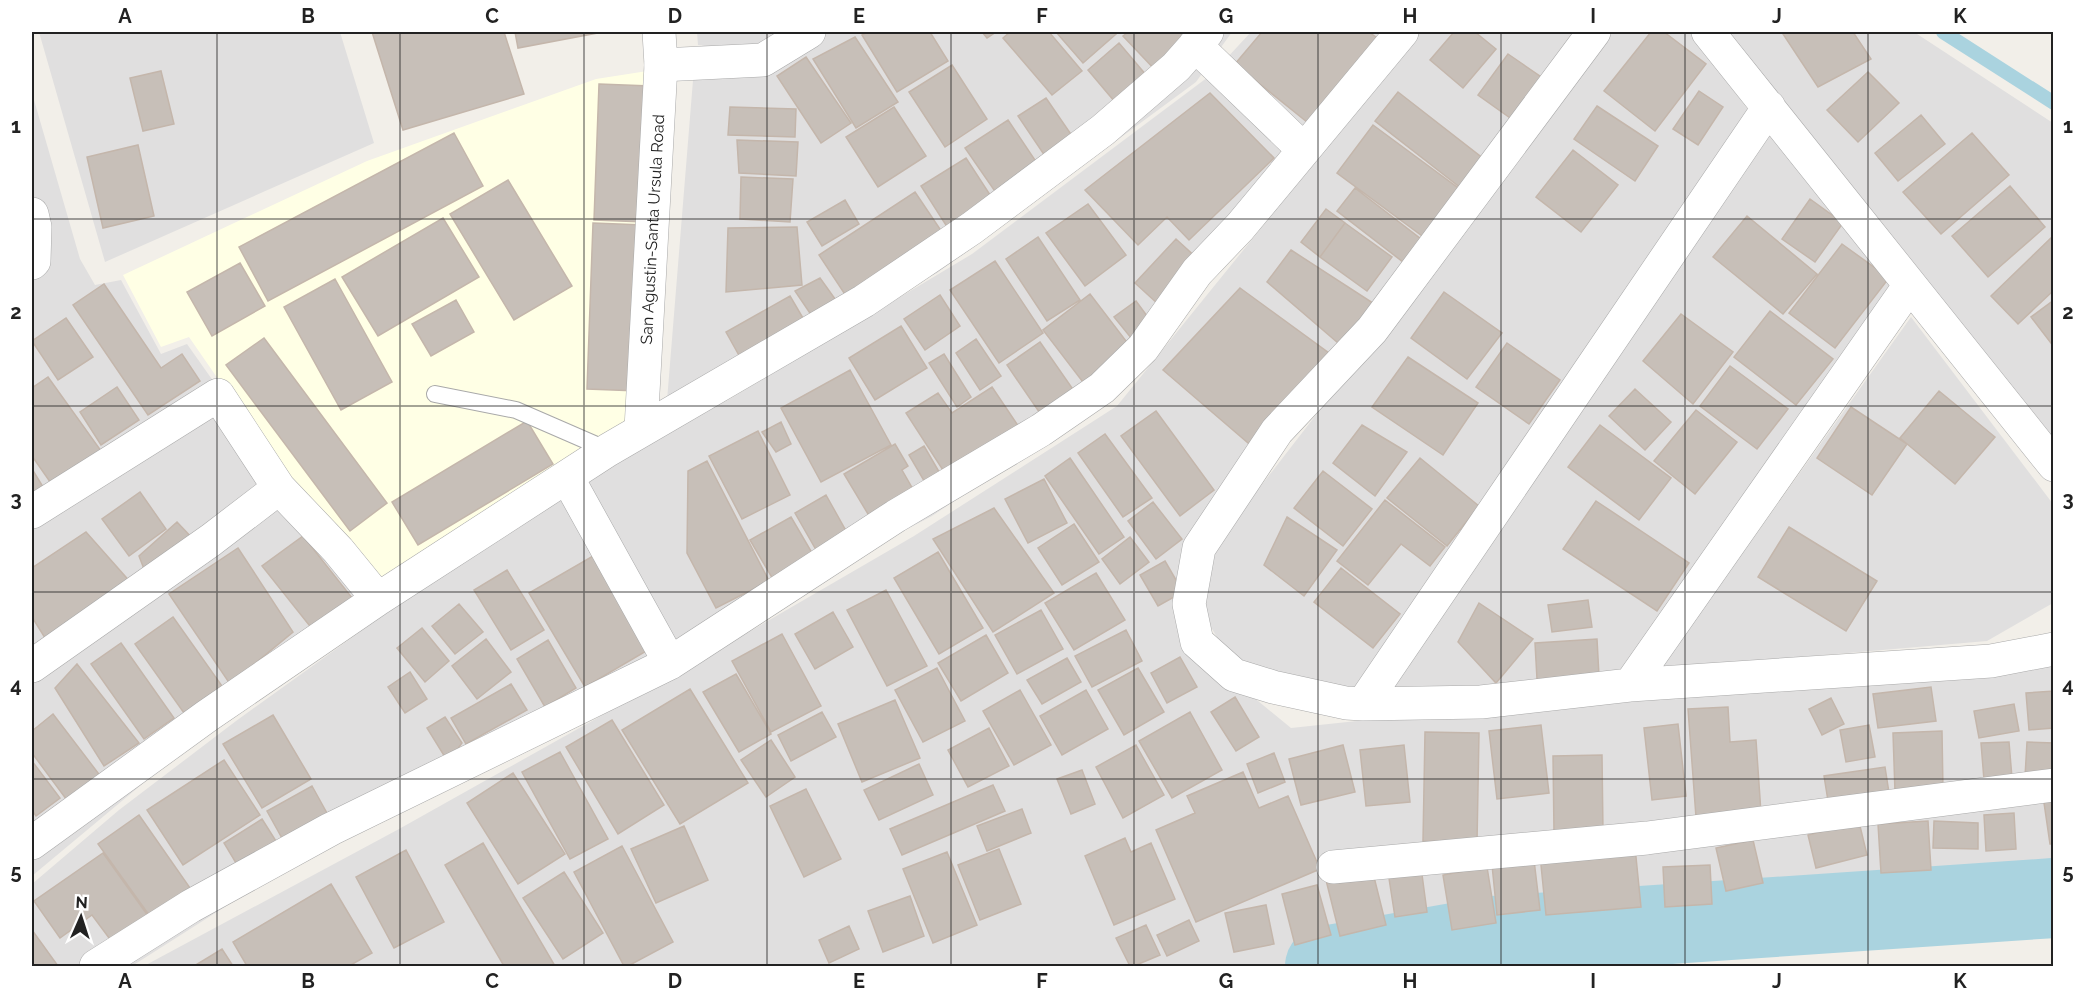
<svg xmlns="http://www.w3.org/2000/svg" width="2085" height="998" viewBox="0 0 2085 998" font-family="Raleway,sans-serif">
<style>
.residential{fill:#e0dfdf}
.education{fill:#ffffe5}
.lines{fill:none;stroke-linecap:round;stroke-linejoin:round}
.stream{stroke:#aad3df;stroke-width:14}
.river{stroke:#aad3df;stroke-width:80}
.building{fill:#c7bfb8;stroke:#c4b6ab;stroke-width:1.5}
.service-casing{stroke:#a9a9a9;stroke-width:18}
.minor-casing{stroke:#a9a9a9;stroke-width:34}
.tertiary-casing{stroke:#a9a9a9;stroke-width:34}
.service{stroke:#fff;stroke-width:16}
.minor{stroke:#fff;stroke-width:33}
.tertiary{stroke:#fff;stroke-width:33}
.grid{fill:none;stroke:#222;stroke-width:1.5;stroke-opacity:0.55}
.labels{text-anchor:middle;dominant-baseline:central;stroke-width:4.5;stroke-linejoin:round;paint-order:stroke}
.street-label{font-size:16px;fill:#222;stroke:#fff}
.neatline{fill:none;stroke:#222;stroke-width:2}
.grid-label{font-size:20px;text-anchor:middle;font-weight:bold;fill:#222}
</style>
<rect width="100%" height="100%" fill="#f2efe9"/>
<path class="residential" d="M39 32H340L374 143 105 262Z
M697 32H792L757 54 698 45Z
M824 32H1232L1196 82 937 273 666 413 694 68Z
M1251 32H1411L1110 396 932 516 675 651 579 478 728 400 972 254 1212 74Z
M1420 32H1589L1209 544 1190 645 1291 728 2053 647V892L1508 930 1297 966H144L399 829 699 661 914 536 1117 406Z
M1598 32H1690L1749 111 1355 696 1231 661 1205 617 1201 580 1219 540 1381 331Z
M1720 32H1914L2053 123V453Z
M32 93 80 259 95 285 121 280 161 354 187 344 216 385 185 404 145 421 96 465 32 516Z
M1768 120 1898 285 1627 679 1381 695Z
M1911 317 2053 504V603L1987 641 1660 669Z
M211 401 267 483 32 669V526Z
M560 488 663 654 275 875 132 966H32V884L119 810 236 721Z
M273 494 381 603 183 750 32 876V676Z"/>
<path class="education" d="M673 67 653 416 383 581 279 467 189 337 161 347 123 275 367 161 596 79Z"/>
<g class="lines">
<path class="stream" d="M1943 32 2054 103"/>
<path class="river" d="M1325 966 1494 936 2054 898"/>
</g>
<path class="building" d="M372 32H504L524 94 403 130Z
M515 32H603L518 48Z
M868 32H930L948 61 897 92 862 35Z
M982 32H996L987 38Z
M1010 32H1049L1082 71 1052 95 1003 38Z
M1056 32H1113L1116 34 1083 63Z
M1128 32H1203L1158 73 1123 36Z
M1262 32H1369L1377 38 1307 122 1235 64Z
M1454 32H1475L1496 49 1463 88 1430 60Z
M1651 32H1664L1706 64 1655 131 1604 91Z
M1786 32H1853L1871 59 1818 87 1783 34Z
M855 37 898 102 856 128 813 59Z
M1119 43 1152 82 1120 108 1088 70Z
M1508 54 1550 83 1520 125 1478 95Z
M806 57 851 123 821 143 777 76Z
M952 65 987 119 945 147 909 92Z
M161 71 174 124 143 131 130 78Z
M1868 72 1899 103 1858 142 1827 110Z
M599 84 650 86 645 222 594 220Z
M1699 91 1723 107 1698 145 1673 129Z
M1398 92 1489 163 1466 192 1375 121Z
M1210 93 1274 158 1189 240 1167 217 1138 245 1085 190Z
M1046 98 1077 143 1049 162 1018 116Z
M1597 106 1658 146 1635 181 1574 139Z
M730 107 796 109 795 137 728 135Z
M894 107 926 156 878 187 846 137Z
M1921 115 1945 144 1898 181 1875 153Z
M1008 120 1043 172 1001 200 965 148Z
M1373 125 1469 196 1433 244 1337 173Z
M454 133 483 186 268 301 239 247Z
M1972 133 2009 175 1941 234 1903 192Z
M737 140 798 142 796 176 739 173Z
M138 145 154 216 103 228 87 157Z
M1573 150 1618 185 1581 232 1536 197Z
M966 158 996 204 951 233 921 186Z
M741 177 793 179 790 222 740 219Z
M508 180 572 286 514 320 450 214Z
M2010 186 2045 227 1988 277 1952 236Z
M1355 188 1430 246 1412 269 1337 211Z
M915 192 944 235 848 299 819 255Z
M1810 199 1843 223 1815 262 1782 239Z
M845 200 859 224 822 246 807 222Z
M1088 204 1126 255 1085 286 1046 233Z
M1326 209 1345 223 1320 257 1301 242Z
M1747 216 1817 274 1783 314 1713 257Z
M443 218 479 277 378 336 342 277Z
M593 223 644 225 638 391 587 389Z
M1345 223 1392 257 1367 291 1320 257Z
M797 227 802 285 726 292 728 228Z
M2053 236 2054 290 2018 324 1991 296Z
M1038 237 1080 300 1047 321 1006 259Z
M1176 239 1199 260 1158 304 1135 283Z
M1842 244 1889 278 1835 348 1789 313Z
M1291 250 1379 307 1345 349 1267 282Z
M995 261 1043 333 999 363 950 290Z
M240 263 265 306 212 336 187 292Z
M820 278 843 310 818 325 795 291Z
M335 279 392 382 341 410 284 307Z
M104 284 161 368 182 354 200 381 148 415 73 305Z
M1240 288 1333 356 1255 449 1163 370Z
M1444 292 1502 333 1467 379 1411 338Z
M1090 294 1136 354 1089 390 1043 330Z
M940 295 960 326 925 350 904 319Z
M790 296 810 330 745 366 726 332Z
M456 300 474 332 431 356 412 324Z
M2054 300V347L2031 317Z
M1136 301 1156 328 1136 344 1114 317Z
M1770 311 1833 359 1796 405 1734 357Z
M1681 314 1733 352 1693 404 1643 361Z
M66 318 93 357 58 380 32 341Z
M901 326 927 368 875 400 849 358Z
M264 338 387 503 350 531 226 365Z
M976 339 1001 376 980 390 956 353Z
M1040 342 1079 398 1046 422 1007 365Z
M1507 343 1560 380 1529 424 1476 387Z
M944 354 971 397 957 407 929 363Z
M1408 357 1478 403 1443 455 1372 407Z
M1730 366 1788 409 1757 449 1700 406Z
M850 370 891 445 821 482 781 408Z
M48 377 104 455 55 489 32 456V388Z
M117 387 139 420 101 445 80 412Z
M992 387 1023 433 950 481 906 413 938 393 952 413Z
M1635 389 1671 422 1645 450 1609 416Z
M1939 391 1995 437 1955 484 1900 438Z
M1851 407 1907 444 1872 495 1817 458Z
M1696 410 1737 442 1695 494 1654 461Z
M1156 411 1214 490 1180 516 1121 436Z
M527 421 553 464 418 545 392 502Z
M781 422 791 444 776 452 762 432Z
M1362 425 1407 452 1375 496 1333 463Z
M1600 425 1671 478 1639 520 1568 467Z
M758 431 790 495 742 519 709 456Z
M1105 434 1152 498 1123 517 1078 453Z
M895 444 908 466 902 470 918 498 874 524 844 474Z
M924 446 945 482 930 491 909 455Z
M1070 458 1124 537 1099 554 1045 476Z
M1420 458 1479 506 1447 546 1387 498Z
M707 461 769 581 716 608 687 553 688 471Z
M32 469 48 495 32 505Z
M1323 471 1372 509 1343 546 1294 508Z
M1044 479 1067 523 1028 543 1005 499Z
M140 492 166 529 129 556 102 519Z
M826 495 850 538 819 555 795 513Z
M1385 500 1445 547 1430 566 1401 544 1368 585 1337 561Z
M1596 501 1689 563 1657 611 1563 549Z
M1153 502 1182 539 1156 559 1128 521Z
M994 508 1054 593 993 632 933 539Z
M791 517 815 558 774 581 750 540Z
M1287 517 1337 550 1304 596 1264 565Z
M177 522 194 540 149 582 139 556Z
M1074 524 1099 562 1062 585 1038 548Z
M1789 527 1877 581 1846 631 1758 577Z
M86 532 132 584 50 646 32 617V568Z
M303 536 353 599 313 630 262 566Z
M1130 537 1149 562 1120 584 1102 559Z
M238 548 293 632 230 684 169 594Z
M938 552 983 628 939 654 894 578Z
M593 556 648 650 585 687 529 593Z
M1165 561 1183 592 1158 606 1140 575Z
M1341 568 1400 614 1373 648 1314 602Z
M507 570 544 630 511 650 474 590Z
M1096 573 1125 620 1074 650 1045 603Z
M886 590 927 666 887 686 847 610Z
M1588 600 1592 627 1552 632 1548 605Z
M1479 603 1533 639 1496 683 1458 642Z
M459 604 483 632 455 654 432 626Z
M1041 610 1063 649 1017 674 995 635Z
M833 612 853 647 815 669 795 634Z
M173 617 222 686 184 713 135 644Z
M422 628 449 661 425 682 397 648Z
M1126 630 1142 661 1092 687 1075 656Z
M782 634 821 706 771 732 732 661Z
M986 635 1008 673 961 701 938 663Z
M486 639 511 672 477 699 452 666Z
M1597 639 1599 676 1537 679 1535 643Z
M548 640 576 688 545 707 517 659Z
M121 643 174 718 144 739 91 664Z
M1180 657 1197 687 1167 703 1151 673Z
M1067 658 1081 682 1042 704 1027 680Z
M77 664 139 743 104 766 55 688Z
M937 668 965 721 923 742 895 690Z
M1138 668 1164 712 1124 735 1098 690Z
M410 672 427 699 405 713 388 687Z
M736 674 771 734 739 752 703 692Z
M511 684 527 710 466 744 451 718Z
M1931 687 1936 721 1878 728 1873 694Z
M690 689 748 783 680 824 622 730Z
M1020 690 1051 745 1014 765 983 711Z
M1086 690 1108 729 1062 755 1040 716Z
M2054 691V728L2029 730 2026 693Z
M1235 697 1259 737 1236 751 1211 712Z
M1831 698 1844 724 1822 735 1809 709Z
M895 700 920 758 862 782 838 724Z
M2014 704 2019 731 1979 738 1974 711Z
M1728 707 1730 742 1756 740 1761 813 1696 817 1688 709Z
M822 712 836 737 791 761 778 735Z
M1190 712 1222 770 1172 798 1139 741Z
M53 714 108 786 75 811 32 753V731Z
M273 715 311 779 262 808 223 744Z
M445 717 462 743 448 762 427 728Z
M612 720 664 805 618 834 566 747Z
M1678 724 1686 796 1652 800 1644 728Z
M1541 725 1549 793 1497 799 1489 731Z
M1869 725 1875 757 1846 762 1840 730Z
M989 728 1009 766 968 787 948 750Z
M1942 731 1943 791 1895 792 1893 733Z
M1425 732 1479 733 1477 843 1423 841Z
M771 740 795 777 766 797 741 760Z
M2009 742 2012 778 1984 780 1981 743Z
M2027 742 2054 743V778L2025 777Z
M1136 745 1164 795 1123 818 1096 767Z
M1343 745 1355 792 1301 805 1289 759Z
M1404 745 1410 802 1366 806 1360 750Z
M560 752 608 839 570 859 522 772Z
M1274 753 1285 782 1258 793 1247 764Z
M1602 755 1603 832H1554L1553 756Z
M224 760 260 815 183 865 147 810Z
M32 761 60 798 36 816 32 810Z
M919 764 933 795 879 820 864 790Z
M1885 767 1890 799 1829 807 1824 776Z
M1082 770 1095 804 1071 814 1057 779Z
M1243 772 1259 808 1288 796 1320 869 1196 922 1156 830 1195 813 1187 796Z
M513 773 565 854 518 884 467 803Z
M993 785 1005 811 902 855 890 829Z
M312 786 333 824 288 849 267 811Z
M806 789 841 859 804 877 770 806Z
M2054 795V844H2050L2043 796Z
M1022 809 1031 833 987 851 977 826Z
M2014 813 2016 849 1986 851 1984 815Z
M139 815 197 898 157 926 98 844Z
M262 819 281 849 242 873 224 843Z
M1928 821 1931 870 1881 873 1878 824Z
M1934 821 1978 823V849L1933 848Z
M1859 822 1867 855 1816 868 1808 835Z
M684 826 708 880 656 903 631 849Z
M1125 838 1131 852 1151 843 1175 899 1114 925 1085 856Z
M1753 840 1763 883 1726 891 1716 848Z
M483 843 555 966H504L445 865Z
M622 846 673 942 628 966H624L574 872Z
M1635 847 1641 907 1546 915 1540 855Z
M999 849 1021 904 980 920 958 865Z
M406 850 444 922 394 948 356 877Z
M947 852 977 925 933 943 903 869Z
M103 853 151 920 115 946 92 915 60 938 34 901Z
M1534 860 1540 910 1497 915 1492 865Z
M1710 865 1712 904 1665 907 1663 867Z
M1421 867 1427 912 1395 917 1388 872Z
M1487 867 1496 923 1452 930 1443 875Z
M1372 869 1386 925 1340 936 1326 880Z
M564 872 603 933 563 959 523 898Z
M331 884 372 953 349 966H247L233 942Z
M1317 885 1331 935 1295 945 1282 894Z
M910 896 924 936 883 952 868 911Z
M1266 905 1274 944 1234 952 1225 913Z
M1189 920 1199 941 1167 956 1157 935Z
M1146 925 1160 955 1134 966H1130L1116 938Z
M849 926 859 949 829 963 819 940Z
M32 930 58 966H32Z
M222 949 233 966H194Z"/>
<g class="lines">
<defs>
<path id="service" d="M435 394 516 410 608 450"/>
<path id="minor" d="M1594 32 1372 330 1277 431 1199 548 1189 604 1197 642 1234 675 1273 687 1346 703 1363 704 1481 702 1630 685 1991 661 2054 649
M1708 32 2054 465
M1195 45 1304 150
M661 65 763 60 809 32
M32 214 35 227 34 261 32 263
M567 477 670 663
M32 512 218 395 279 488 338 550 378 599 608 450 864 301 972 228 1103 130 1176 67 1207 32
M32 666 211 540 279 488
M1630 685 1910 285
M1363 704 1769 107
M32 843 207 716 378 599
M1333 867 1647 838 2054 785
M96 966 191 906 331 829 670 663 896 516 1041 430 1102 388 1143 348 1197 272 1240 227 1402 32"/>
<g id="tertiary">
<path id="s1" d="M641 429 661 65 659 32"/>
</g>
</defs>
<use href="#service" class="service-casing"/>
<use href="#minor" class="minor-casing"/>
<use href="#tertiary" class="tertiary-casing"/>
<use href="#service" class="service"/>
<use href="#minor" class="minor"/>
<use href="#tertiary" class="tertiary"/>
</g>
<path class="grid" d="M217 32V966M400 32V966M584 32V966M767 32V966M951 32V966M1134 32V966M1318 32V966M1501 32V966M1685 32V966M1868 32V966M32 219H2054M32 406H2054M32 592H2054M32 779H2054"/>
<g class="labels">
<g class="street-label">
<text stroke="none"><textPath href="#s1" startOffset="200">San Agustin-Santa Ursula Road</textPath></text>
</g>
</g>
<rect width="2085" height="998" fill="none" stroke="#ffffff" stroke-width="66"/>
<g transform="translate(81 917) rotate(3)" stroke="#ffffff" stroke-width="4.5" paint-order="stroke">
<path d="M0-4.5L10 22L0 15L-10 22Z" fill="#222222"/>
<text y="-9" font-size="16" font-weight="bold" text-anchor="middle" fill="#222222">N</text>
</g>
<rect x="33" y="33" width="2019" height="932" class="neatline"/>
<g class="grid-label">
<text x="125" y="23">A</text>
<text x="308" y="23">B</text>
<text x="492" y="23">C</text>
<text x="675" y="23">D</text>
<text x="859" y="23">E</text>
<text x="1042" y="23">F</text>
<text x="1226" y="23">G</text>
<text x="1410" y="23">H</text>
<text x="1593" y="23">I</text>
<text x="1777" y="23">J</text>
<text x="1960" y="23">K</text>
<text x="16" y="133">1</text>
<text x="2068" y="133">1</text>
<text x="16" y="319">2</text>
<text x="2068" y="319">2</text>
<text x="16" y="506">3</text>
<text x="2068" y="506">3</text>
<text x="16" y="692">4</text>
<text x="2068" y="692">4</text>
<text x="16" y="879">5</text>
<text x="2068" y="879">5</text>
<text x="125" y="988">A</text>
<text x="308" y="988">B</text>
<text x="492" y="988">C</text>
<text x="675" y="988">D</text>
<text x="859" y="988">E</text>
<text x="1042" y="988">F</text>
<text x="1226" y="988">G</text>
<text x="1410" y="988">H</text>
<text x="1593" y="988">I</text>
<text x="1777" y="988">J</text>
<text x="1960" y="988">K</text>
</g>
</svg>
